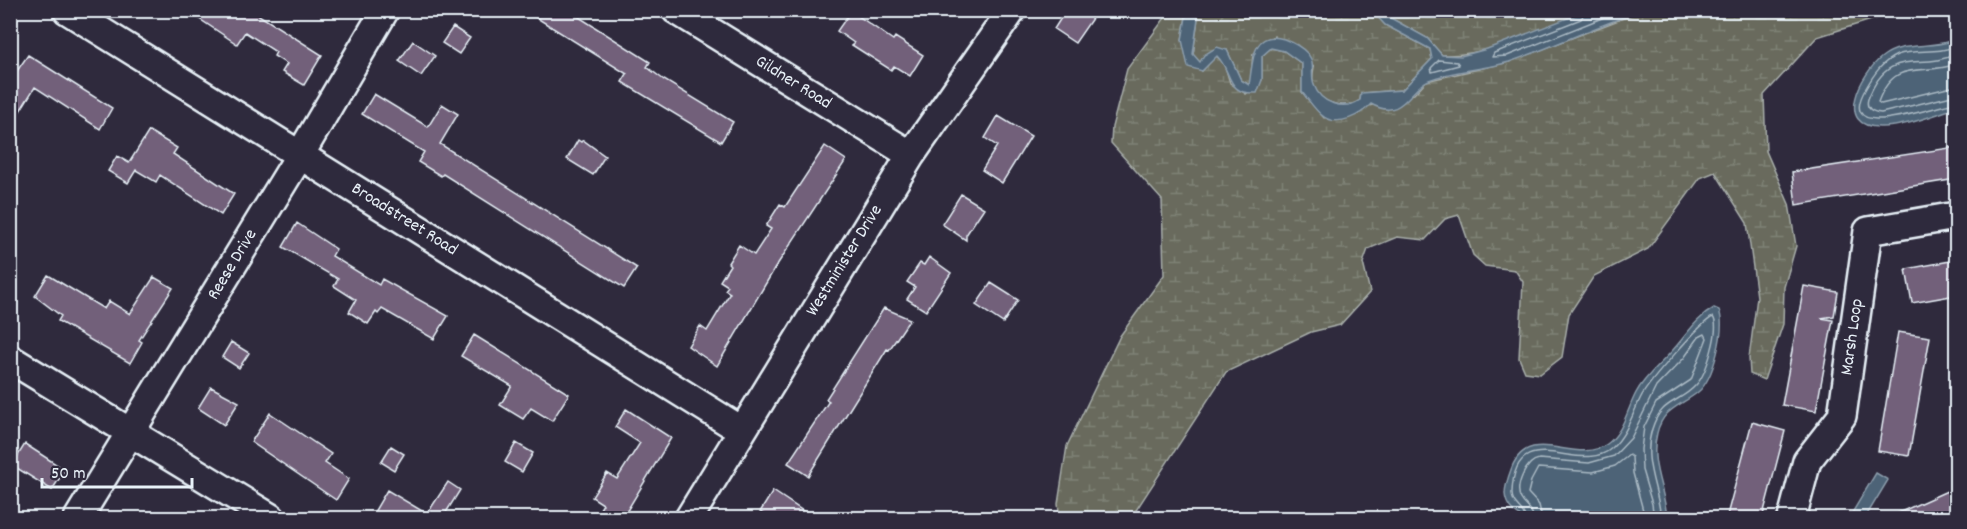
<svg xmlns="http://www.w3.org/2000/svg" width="1967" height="529" viewBox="0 0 1967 529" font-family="Dekko,sans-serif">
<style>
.wetland{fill:url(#wetland-marsh);stroke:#a8aeaa;stroke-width:1.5}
.water{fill:#4d6477;stroke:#8b9cab;stroke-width:1.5}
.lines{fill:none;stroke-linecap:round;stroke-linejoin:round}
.shore{stroke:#aab9c4;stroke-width:1.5}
.building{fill:#72607a;stroke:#e8f1f8;stroke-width:1.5}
.minor-casing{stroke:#e8f1f8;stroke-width:32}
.minor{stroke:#2f2a3d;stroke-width:27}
.labels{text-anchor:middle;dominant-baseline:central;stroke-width:4.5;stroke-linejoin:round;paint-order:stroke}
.street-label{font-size:18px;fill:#e8f1f8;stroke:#2f2a3d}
</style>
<defs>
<pattern id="wetland-marsh" width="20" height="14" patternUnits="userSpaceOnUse" patternTransform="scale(1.5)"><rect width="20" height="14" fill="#696b5d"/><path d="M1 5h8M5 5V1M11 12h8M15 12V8" fill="none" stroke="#7e8175"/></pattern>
</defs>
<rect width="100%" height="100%" fill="#2f2a3d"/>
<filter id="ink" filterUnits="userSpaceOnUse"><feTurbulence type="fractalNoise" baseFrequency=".0167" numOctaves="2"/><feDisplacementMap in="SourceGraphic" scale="12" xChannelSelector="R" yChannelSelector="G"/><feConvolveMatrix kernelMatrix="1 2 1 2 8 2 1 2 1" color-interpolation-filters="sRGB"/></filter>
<g filter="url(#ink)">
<path class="wetland" d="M1372 10 1385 25 1430 49 1432 59 1402 90 1361 93 1360 100C1344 111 1316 103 1313 82 1312 77 1313 72 1314 67L1274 36 1253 54 1250 85 1241 80 1227 50 1200 63 1193 55 1199 11Z
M1170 11H1187L1182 40 1202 71 1216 56 1224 63 1230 83 1246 94 1262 80V56L1271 48 1284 51 1302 64V92L1324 118 1414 94 1426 81 1509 62 1642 11H1900L1817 37 1764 95 1766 151 1789 204 1796 246 1784 287 1783 324 1764 380 1750 374 1749 358 1757 297 1747 223 1715 172 1700 178 1648 249 1594 276 1569 314 1562 357 1540 374 1525 372 1519 358 1523 282 1515 270 1485 266 1473 255 1459 215 1445 219 1425 240 1397 237 1368 249 1363 263 1370 292 1340 325 1311 332 1226 372 1131 518H1060L1058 504 1067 446 1120 336 1164 275 1162 200 1111 143 1112 127 1127 69Z
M1378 11H1586C1542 28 1491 57 1442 55L1427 38Z"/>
<path class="water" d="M1187 11H1199L1193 54 1200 62 1204 55 1217 47 1227 50 1241 80 1249 85C1253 63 1251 29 1284 39 1292 42 1302 47 1308 54 1316 64 1310 75 1314 85 1321 104 1344 111 1360 100L1361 93 1402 90 1432 59 1430 49 1385 25 1372 11H1378L1427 38 1442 55 1461 56 1487 49 1586 11H1642C1597 25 1554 47 1509 62 1483 70 1454 70 1429 80 1409 88 1403 122 1371 104 1361 115 1339 127 1324 117 1316 112 1308 99 1302 92V64L1284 51 1271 48 1262 56V80L1257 93C1225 95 1233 72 1217 56L1202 71 1188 67 1182 40Z
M1956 39V108C1933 115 1906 127 1881 127 1833 128 1861 73 1882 57 1903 40 1933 50 1956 39Z
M1714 308 1719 310C1726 328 1714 379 1698 392 1681 406 1663 408 1657 433 1649 464 1665 488 1667 518H1523C1513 512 1506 506 1505 494 1505 485 1509 475 1512 467 1530 423 1576 466 1607 444 1623 433 1627 410 1636 393 1645 376 1660 365 1672 351 1686 336 1695 319 1714 308Z
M1876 473 1888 480 1865 518H1845H1849Z"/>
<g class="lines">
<path class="shore" d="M1586 10 1581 19 1494 53 1492 57 1507 56 1622 10
M1956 46C1937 55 1916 48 1897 55 1882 62 1874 74 1866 88 1832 147 1938 104 1956 103
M1956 54C1920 72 1889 44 1868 99 1865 109 1873 112 1881 113L1956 95
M1439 60 1457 62 1459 65 1432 72 1431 68Z
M1956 64C1922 77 1895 56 1878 102L1881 104 1956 86
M1525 518C1524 508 1511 505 1512 492 1515 417 1580 477 1612 448 1627 434 1632 415 1641 397 1648 383 1701 322 1713 317 1721 328 1706 375 1696 385 1679 404 1661 399 1652 429 1642 461 1658 487 1661 518
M1533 518C1532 507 1525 507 1521 499 1514 487 1526 461 1539 459L1589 463 1614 456 1631 438 1656 387 1684 358 1699 337 1705 334 1707 338 1691 380 1656 403 1644 427 1641 449 1642 470 1652 504 1654 518
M1542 518 1539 505 1528 493 1531 481 1538 468 1593 472 1615 466 1629 455 1632 457 1633 473 1645 518"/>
</g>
<path class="building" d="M186 10H251L322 55 304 85 282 72 287 64 274 56 276 52 245 32 237 44Z
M524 10H568L650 62 647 67 664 80 733 122 721 142 622 82 627 74Z
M1066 10H1084L1093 17 1075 43 1054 29Z
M851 11 893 40 895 37 923 55 910 76 894 66 891 70 852 45 854 43 837 31Z
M453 27 470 38 459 54 442 43Z
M413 41 435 56 421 76 399 61Z
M28 55 112 108 100 129 35 87 10 127V81Z
M374 94 428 127 442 104 458 114 440 144 637 268 624 288 443 174 441 176 418 162 424 152 362 114Z
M998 116 1031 136 1002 183 982 170 997 146 985 138Z
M149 131 177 148 173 154 234 194 221 215 160 175 156 182 136 170 128 183 108 171 117 156 129 163Z
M578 140 581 142 583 140 605 156 593 175 567 159Z
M825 146 846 160 775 268 717 366 688 346 700 326 707 331 730 293 725 290 728 286 720 281 730 265 728 263 739 245 754 255 771 229 766 226 780 204 785 207Z
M1956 147V179L1796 205 1792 172Z
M961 194 984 208 966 235V240L942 224Z
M297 223 336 249 332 256 379 285 382 279 448 316 434 339 382 309 378 314 376 312 368 324 349 312 356 300 334 286 338 279 283 247Z
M929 257 951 273 926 311 907 299 915 287 907 282 920 263 924 265Z
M1956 260V295L1912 303 1906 269Z
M48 275 104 309 109 301 130 314 154 277 173 288 139 340 142 342 130 363 58 321 61 316 35 296Z
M991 283 1018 300 1003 323 976 305Z
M1804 286 1838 292 1834 316 1821 318 1833 320 1816 411 1782 405Z
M884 308 910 319 889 350 887 349 808 476 788 463 829 401 826 399Z
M1898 332 1930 337 1909 456 1878 451Z
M474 335 569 394 552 421 531 408 523 419 500 405 512 386 461 356Z
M231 342 249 353 239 368 222 357Z
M211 387 239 402 224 425 198 408Z
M626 409 671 438 622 519H594L603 504 592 497 607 473 617 479 640 443 615 427Z
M270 413 331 454 325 463 349 479 336 500 251 442Z
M1752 422 1785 431 1762 519H1726Z
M516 443 533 453 522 472 505 462Z
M25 444 65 470 52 490 12 465Z
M391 446 404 454 394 470 381 462Z
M448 482 460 490 442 519H370L387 490 427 514Z
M1956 487V519H1885Z
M773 491 815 519H771L760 512Z"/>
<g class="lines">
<defs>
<path id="minor" d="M67 10 741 430
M676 10 911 155
M10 359 271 518
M78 518 300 155 385 10
M689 518 911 155 1012 10
M1792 518 1807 461 1842 416 1868 231 1956 216"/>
</defs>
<use href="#minor" class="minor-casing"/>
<use href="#minor" class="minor"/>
</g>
</g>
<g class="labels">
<g class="street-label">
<text transform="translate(793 83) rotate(32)">Gildner Road</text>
<text transform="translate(404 220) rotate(32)">Broadstreet Road</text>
<text transform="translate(845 261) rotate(-58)">Westminister Drive</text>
<text transform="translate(233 265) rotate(-59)">Reese Drive</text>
<text transform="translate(1853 337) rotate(-82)">Marsh Loop</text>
</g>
</g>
<rect width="1967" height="529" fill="none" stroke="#2f2a3d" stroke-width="36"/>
<rect x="18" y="18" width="1931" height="493" fill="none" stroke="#e8f1f8" stroke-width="2" filter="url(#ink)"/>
<path d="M42 478v9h150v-9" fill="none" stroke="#e8f1f8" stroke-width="3"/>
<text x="51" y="478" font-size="18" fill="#e8f1f8" stroke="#2f2a3d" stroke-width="4.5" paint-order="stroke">50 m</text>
</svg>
